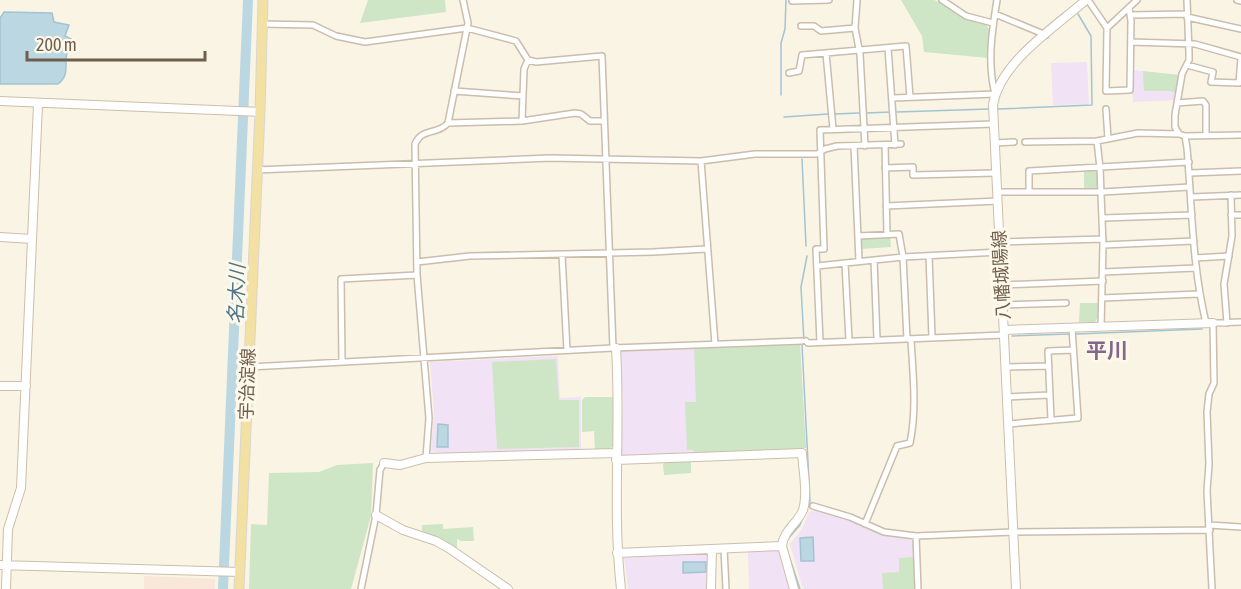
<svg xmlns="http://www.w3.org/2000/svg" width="1241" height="589" viewBox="0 0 1241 589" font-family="'Asap Condensed','Noto Sans JP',sans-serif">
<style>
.commercial{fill:#f9e7d9}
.education{fill:#f1e2f6}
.green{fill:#cee6c5}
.water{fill:#bbd7e1;stroke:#a2c4d2;stroke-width:1.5}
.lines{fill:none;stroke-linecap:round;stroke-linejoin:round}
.stream{stroke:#a2c4d2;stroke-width:1.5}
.river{stroke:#bbd7e1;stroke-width:10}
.street-casing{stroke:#cabdac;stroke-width:8}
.secondary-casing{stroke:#cdbeab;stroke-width:10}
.primary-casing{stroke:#dad5d1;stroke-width:11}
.street{stroke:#fff;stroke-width:5}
.secondary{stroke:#fff;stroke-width:8}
.primary{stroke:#f3e0a3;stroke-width:9}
.labels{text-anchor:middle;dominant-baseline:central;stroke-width:6;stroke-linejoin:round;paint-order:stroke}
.street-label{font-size:18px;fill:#705e4d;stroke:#fdf8ea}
.water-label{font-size:20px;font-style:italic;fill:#4c7688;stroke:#fdf8ea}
.quarter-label{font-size:21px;font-weight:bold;fill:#84658c;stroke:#fdf8ea}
</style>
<rect width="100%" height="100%" fill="#faf4e5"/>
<path class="commercial" d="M144 576 215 579V589H144Z"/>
<path class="education" d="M1087 62 1089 104 1053 105 1051 63Z
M1132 70 1179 75 1175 100 1133 102Z
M800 345 806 448 620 457 623 404 621 351Z
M558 356 560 398 581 397V450L457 455 431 451 434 412 430 362Z
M818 509 852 520 888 535 913 538 915 540 916 589H803L790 544 802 529 809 512Z
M779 550 792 589H749L748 551Z
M709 553 708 589H628L624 557Z"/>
<path class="green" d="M368 0H445L446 12 360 23Z
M901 0H934L985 23 989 29 988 58 924 52 922 36Z
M1143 71 1179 75 1176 93 1170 91H1144Z
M1084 171H1097L1099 186 1097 188 1084 189Z
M890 235 891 247 861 249 860 240 862 238Z
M1080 303H1098V317L1095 322H1079Z
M800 345 806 448 696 454 693 450H687L685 402H696L694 349Z
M556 359 559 400H579V447L497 449 492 362Z
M585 397H614L613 446 608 450 595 451 594 431 582 432V400Z
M691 459V473L664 475 663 464 667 460Z
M373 463 371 516 351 589H249L251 524 267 525 269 473 319 472 337 465Z
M443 524V529L473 527 474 541H461L457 539V549L439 538 422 531V525Z
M913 557 914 589H883L882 573 899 572V558Z"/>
<path class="water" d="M4 12 52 13 54 22 69 25 65 36 71 39C69 46 66 53 66 60 66 71 67 77 58 84H0V18Z
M438 424 448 425V447H437Z
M813 537 814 561H801L800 538Z
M683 562H706V572L683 573Z"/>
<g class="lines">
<path class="stream" d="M781 95V43L785 29 786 0
M998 109 1092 105 1091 36 1078 14
M897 112 989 109
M866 113 891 112
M834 114 859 113
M784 117 828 114
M802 159 806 246
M807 256 801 287 804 342 802 345 810 502 808 507
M1076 334 1202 329
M1012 336 1069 334
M787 540 800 525 803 517
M786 547 800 589"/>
<path class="river" d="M223 589 248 0"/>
<defs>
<path id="street" d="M857 0 855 28 860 54 865 146
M942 0 966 16 993 23
M1088 0 1107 28 1137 0
M1187 0 1189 53V60L1182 74 1175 115V127L1179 134 1185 136 1187 148C1192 207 1192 265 1206 323
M1237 0 1241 1
M792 1 829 0
M995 14 1046 35
M1131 15 1187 14
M1187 17 1241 29
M262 24 313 25 336 36 365 42 467 28 516 41 528 60 536 62 602 56 613 348
M801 26H814L821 31 855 28
M1107 28 1106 91 1130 90 1131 21 1129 8
M1131 42 1195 44 1241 57
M888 48 895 145
M826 53 833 129
M1187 65 1213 72 1211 82 1239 83 1241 58
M789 73 799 71 802 55 906 46 910 97
M454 91 523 96
M893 98 995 94C987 63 992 31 997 0
M1177 103 1203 101 1206 105V134
M1106 109 1108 139
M522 121 524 69 528 60
M448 123 522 121 575 113 581 114 590 121H604
M1185 136 1241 135
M1025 142 1097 141
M995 143 1014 142
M885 145 887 234
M854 146 859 261
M701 161 715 344
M885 168 913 167V175L996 173
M256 170 550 158 701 161 755 154H817L825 149 837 146 901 144
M1190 173 1241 171
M1029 191V171L1189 162
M997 192H1102L1190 187
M1191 197 1241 195
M886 206 998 201
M1231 215H1241
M1103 218 1192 215
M858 236 899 234 903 257 907 339
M1000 242 1103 239
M1103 245 1194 241
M562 255 567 350
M929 256 932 337
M1195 258 1229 256
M874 260 877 339
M417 262 470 256 653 252 706 249
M845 263 849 341
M817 266 903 257 1000 252
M1103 272 1196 268
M1002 285 1103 281
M1102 298 1199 294
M1002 305 1066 303
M1227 323 1224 284 1232 236 1231 195
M1101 326 1103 245 1100 168 1097 141 1138 133 1179 134
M806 341 808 343 1004 335
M820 342 816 249H824L820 130 994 124
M342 362 341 279 417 275
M248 367 613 348 802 341
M1005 367 1049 366
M1007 397 1050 395
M1051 420 1048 351 1073 350
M1008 424 1078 418 1072 328
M426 458 429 418 417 275 415 144C421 128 438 135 448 123L468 23 463 0
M813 506 850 517 884 532 916 536 1013 532 1210 530
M865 524 897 446 910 443C917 409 913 374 911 340
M1209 525 1241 527
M916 536 918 589
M724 549 726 589
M361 589 376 515 380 470 384 463
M1212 589 1207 491 1209 464 1207 412 1209 394 1214 383 1213 323 1241 322"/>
<path id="secondary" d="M0 101 260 112
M0 237 32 239
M1004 330 1213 323
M616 348C621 428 612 509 621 589
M0 386H26
M616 460 802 453C803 470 808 493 803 510 798 523 783 531 782 546L794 589
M384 463 400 465 426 458 616 453
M376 515 403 530 436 541 450 549 508 589
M617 553 782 546
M0 565 240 572
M6 589 8 529 21 488 38 104
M711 589 712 549
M1016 589 993 105C1000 62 1054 28 1086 0"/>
<path id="primary" d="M239 589 260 112 263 0"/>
</defs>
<use href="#street" class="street-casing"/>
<use href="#secondary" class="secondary-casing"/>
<use href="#primary" class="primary-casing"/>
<use href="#street" class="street"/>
<use href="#secondary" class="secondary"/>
<use href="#primary" class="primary"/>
</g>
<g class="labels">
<g class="street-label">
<text transform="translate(1001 275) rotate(-93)">八幡城陽線</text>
<text transform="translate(247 384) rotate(-88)">宇治淀線</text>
</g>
<g class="water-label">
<text transform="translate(236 294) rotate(-88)">名木川</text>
</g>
<g class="quarter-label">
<text x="1107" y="350">平川</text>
</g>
</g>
<path d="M27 51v9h178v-9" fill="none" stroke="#705e4d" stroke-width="3"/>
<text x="36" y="51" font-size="18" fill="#705e4d" stroke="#fdf8ea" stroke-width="4.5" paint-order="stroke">200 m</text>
</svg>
